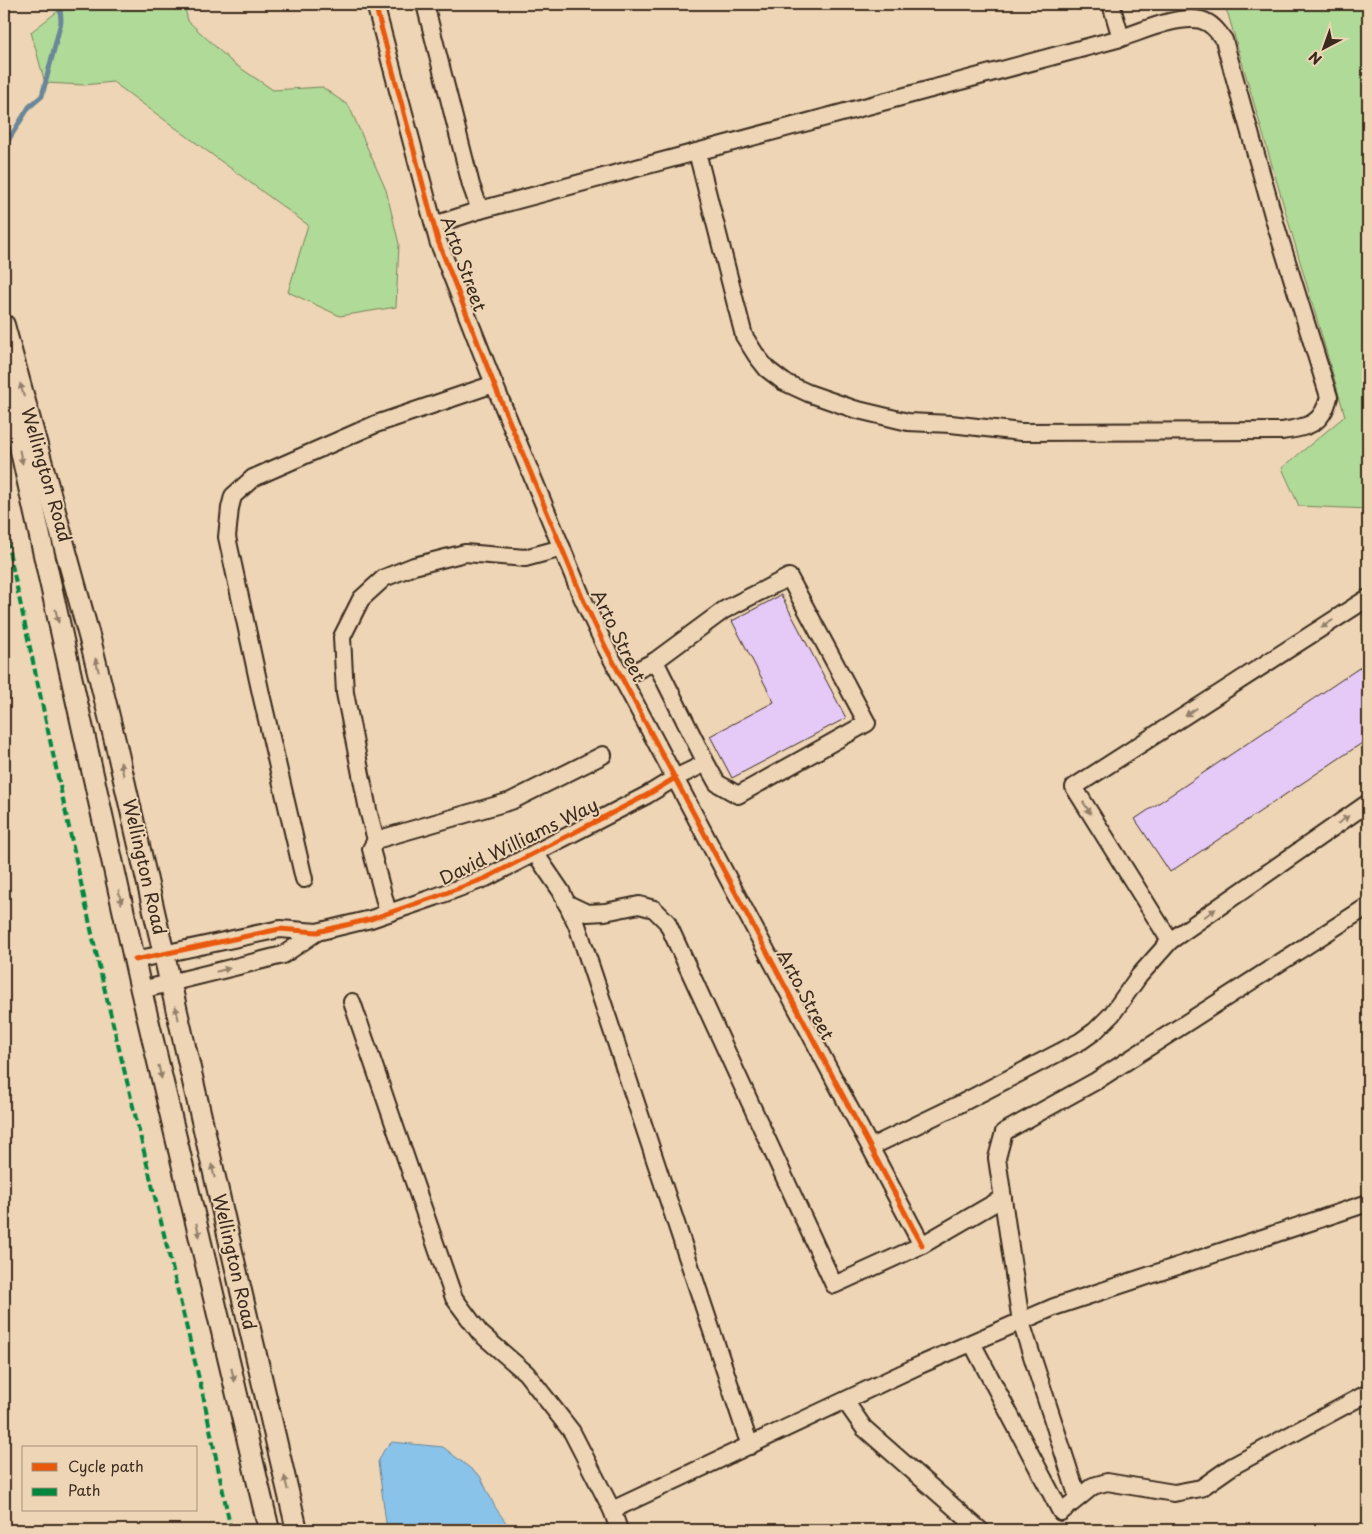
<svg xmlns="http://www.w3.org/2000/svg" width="1372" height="1534" viewBox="0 0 1372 1534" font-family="'Playpen Sans',sans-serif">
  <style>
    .green { fill: #b0da97; stroke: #76825a }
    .water { fill: #8ac3e9; stroke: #6a8698 }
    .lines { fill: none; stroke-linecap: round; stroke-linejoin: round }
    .stream { stroke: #6a8698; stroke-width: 5 }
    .building { fill: #e5c9f7; stroke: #3b2a1e }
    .minor-casing { stroke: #3b2a1e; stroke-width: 20 }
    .major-casing { stroke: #3b2a1e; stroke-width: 24 }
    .minor { stroke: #edd5b5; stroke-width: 16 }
    .major { stroke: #edd5b5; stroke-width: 20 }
    .quiet { stroke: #00873e; stroke-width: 4; stroke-dasharray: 8 4; stroke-linecap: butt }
    .cycleway-casing { stroke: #edd5b5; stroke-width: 8 }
    .cycleway { stroke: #e8590c; stroke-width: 5 }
    .oneway { fill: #94806a }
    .labels { text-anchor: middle; stroke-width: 4; stroke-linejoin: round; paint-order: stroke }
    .street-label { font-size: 18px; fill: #3b2a1e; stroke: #edd5b5 }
  </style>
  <rect width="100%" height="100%" fill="#edd5b5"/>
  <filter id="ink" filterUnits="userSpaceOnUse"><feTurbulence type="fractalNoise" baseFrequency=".02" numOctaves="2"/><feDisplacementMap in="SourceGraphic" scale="10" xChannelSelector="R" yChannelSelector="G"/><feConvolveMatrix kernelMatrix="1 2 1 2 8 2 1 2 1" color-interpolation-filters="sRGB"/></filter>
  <g filter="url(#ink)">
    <g class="green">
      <path d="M 67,4 L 184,4 L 188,21 L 233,63 L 273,90 L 322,87 L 349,106 L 386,190 L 399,244 L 396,307 L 340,316 L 288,292 L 308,225 L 113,82 L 84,85 L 45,83 L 31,32 Z"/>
      <path d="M 1222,4 L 1368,4 L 1368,509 L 1299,506 L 1282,468 L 1345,416 L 1228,14 Z"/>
    </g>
    <path class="water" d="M 392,1442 L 443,1447 L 480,1476 L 495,1507 L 511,1530 L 387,1530 L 378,1462 L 384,1450 Z"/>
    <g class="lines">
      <path class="stream" d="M 4,153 L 6,144 L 29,107 L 42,96 L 61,22 L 60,4"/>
    </g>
    <g class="building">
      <path d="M 781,595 L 846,718 L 732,778 L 710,736 L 774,702 L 732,621 Z"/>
      <path d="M 1368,662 L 1368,739 L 1170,872 L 1135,819 Z"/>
    </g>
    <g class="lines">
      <defs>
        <g id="minor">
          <path d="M 375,4 L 438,241 L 494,384 L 582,597 L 605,646 L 922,1245"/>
          <path d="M 425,4 L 471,185 L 480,210"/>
          <path d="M 697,152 L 744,336 L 756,355 L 767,369 L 784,382 L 808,393 L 854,409 L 908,422 L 951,424 L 1021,432 L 1282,431 C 1308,427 1322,425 1329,397 L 1276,226 L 1224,40 C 1218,32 1212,23 1201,20 C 1177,15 1143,31 1121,38"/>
          <path d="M 434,225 L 480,210 L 1121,38 L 1111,4"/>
          <path d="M 622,678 L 655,661"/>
          <path d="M 376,840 L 368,810 L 345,693 L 342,637 L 361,599 L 384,578 L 414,566 L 465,553 L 525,558 L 562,548"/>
          <path d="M 535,853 L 561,891 L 577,925 L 750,1446"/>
          <path d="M 304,879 L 261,694 L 227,537 L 230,508 L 233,496 L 253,478 L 376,424 L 494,384"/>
          <path d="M 566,903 L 587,913 L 605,912 L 639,905 L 654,909 L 667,922 L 834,1285 L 922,1245 L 1003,1198"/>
          <path d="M 388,913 L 371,849 L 376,840 L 511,801 L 603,755"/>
          <path d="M 1170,941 L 1074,787 L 1368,598"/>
          <path d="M 135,960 L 280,929 L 317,932 L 371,919 L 435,897 L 486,878 L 647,795 L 675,778 L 706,763 L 655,661 L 724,610 L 789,577 L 867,723 L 738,795 L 717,783 L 706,763"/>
          <path d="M 141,990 L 283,955 L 317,932"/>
          <path d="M 352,1002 L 454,1298 L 480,1333 L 526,1373 L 572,1432 L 612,1510"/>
          <path d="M 871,1147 L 958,1105 L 1081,1041 L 1095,1031 L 1112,1014 L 1139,976 L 1170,941 L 1368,803"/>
          <path d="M 972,1343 L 1061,1512 L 1093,1486 L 1107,1482 L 1174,1493 L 1201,1488 L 1231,1467 L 1368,1393"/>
          <path d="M 845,1401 L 864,1428 L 980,1530"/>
          <path d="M 1078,1498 L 1021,1322 L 997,1158 L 1004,1132 L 1096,1081 L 1368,906"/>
          <path d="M 619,1530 L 612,1510 L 920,1365 L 1054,1307 L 1368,1203"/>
        </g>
        <g id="major">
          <path d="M 4,325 L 91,643 L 116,745 L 238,1278 L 297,1530"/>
          <path d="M 4,375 L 141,990 L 269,1530"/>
        </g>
      </defs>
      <use href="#minor" class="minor-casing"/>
      <use href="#major" class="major-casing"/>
      <use href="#minor" class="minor"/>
      <use href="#major" class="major"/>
      <path class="quiet" d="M 4,528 L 99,966 L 203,1395 L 231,1530"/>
      <defs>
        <g id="cycleway">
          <path d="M 375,4 L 438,241 L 494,384 L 582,597 L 605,646 L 922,1245"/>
          <path d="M 135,960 L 280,929 L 317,932 L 371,919 L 435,897 L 486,878 L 647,795 L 675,778"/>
        </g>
      </defs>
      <use href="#cycleway" class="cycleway-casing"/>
      <use href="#cycleway" class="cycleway"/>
    </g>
    <defs><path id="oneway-solid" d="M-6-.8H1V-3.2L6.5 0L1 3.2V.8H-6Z" transform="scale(1.25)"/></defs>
    <g class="oneway">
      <use href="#oneway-solid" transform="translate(22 390) rotate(-106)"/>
      <use href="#oneway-solid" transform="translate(21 457) rotate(77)"/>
      <use href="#oneway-solid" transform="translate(57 616) rotate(77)"/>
      <use href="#oneway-solid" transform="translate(1327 624) rotate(147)"/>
      <use href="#oneway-solid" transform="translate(97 665) rotate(-104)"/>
      <use href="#oneway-solid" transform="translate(1191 712) rotate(147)"/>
      <use href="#oneway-solid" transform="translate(122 769) rotate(-103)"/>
      <use href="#oneway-solid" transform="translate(1087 808) rotate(58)"/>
      <use href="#oneway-solid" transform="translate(1343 820) rotate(-35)"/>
      <use href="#oneway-solid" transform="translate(120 897) rotate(77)"/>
      <use href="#oneway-solid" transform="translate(1210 913) rotate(-35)"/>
      <use href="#oneway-solid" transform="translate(223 970) rotate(-14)"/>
      <use href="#oneway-solid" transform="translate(177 1013) rotate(-103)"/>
      <use href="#oneway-solid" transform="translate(160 1072) rotate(77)"/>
      <use href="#oneway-solid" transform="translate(213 1171) rotate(-103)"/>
      <use href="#oneway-solid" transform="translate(198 1230) rotate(76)"/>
      <use href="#oneway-solid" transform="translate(233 1375) rotate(77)"/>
      <use href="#oneway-solid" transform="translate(286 1483) rotate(-103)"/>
    </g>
  </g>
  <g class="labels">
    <g class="street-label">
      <text transform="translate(463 264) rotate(70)" y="6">Arto Street</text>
      <text transform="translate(46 475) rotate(74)" y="6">Wellington Road</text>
      <text transform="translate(618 636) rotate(64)" y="6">Arto Street</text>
      <text transform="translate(519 842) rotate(-26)" y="6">David Williams Way</text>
      <text transform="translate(144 867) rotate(77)" y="6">Wellington Road</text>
      <text transform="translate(805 995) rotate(62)" y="6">Arto Street</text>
      <text transform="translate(234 1262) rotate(77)" y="6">Wellington Road</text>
    </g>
  </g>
  <rect width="1372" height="1534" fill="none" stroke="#edd5b5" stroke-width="20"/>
  <rect x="10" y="10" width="1352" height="1514" fill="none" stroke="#3b2a1e" stroke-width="2" filter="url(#ink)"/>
  <rect x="22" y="1446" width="175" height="65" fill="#edd5b5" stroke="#a69179"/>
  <rect x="32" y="1463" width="25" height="8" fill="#e8590c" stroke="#a69179"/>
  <text x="68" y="1472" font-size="15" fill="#3b2a1e">Cycle path</text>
  <rect x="32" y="1488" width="25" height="8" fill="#00873e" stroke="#a69179"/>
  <text x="68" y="1496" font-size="15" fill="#3b2a1e">Path</text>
  <g transform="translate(1324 48) rotate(221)" stroke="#edd5b5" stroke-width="4" paint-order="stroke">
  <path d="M0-4L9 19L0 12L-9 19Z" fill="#3b2a1e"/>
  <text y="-8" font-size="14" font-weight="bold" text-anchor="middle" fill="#3b2a1e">N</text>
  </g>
</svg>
